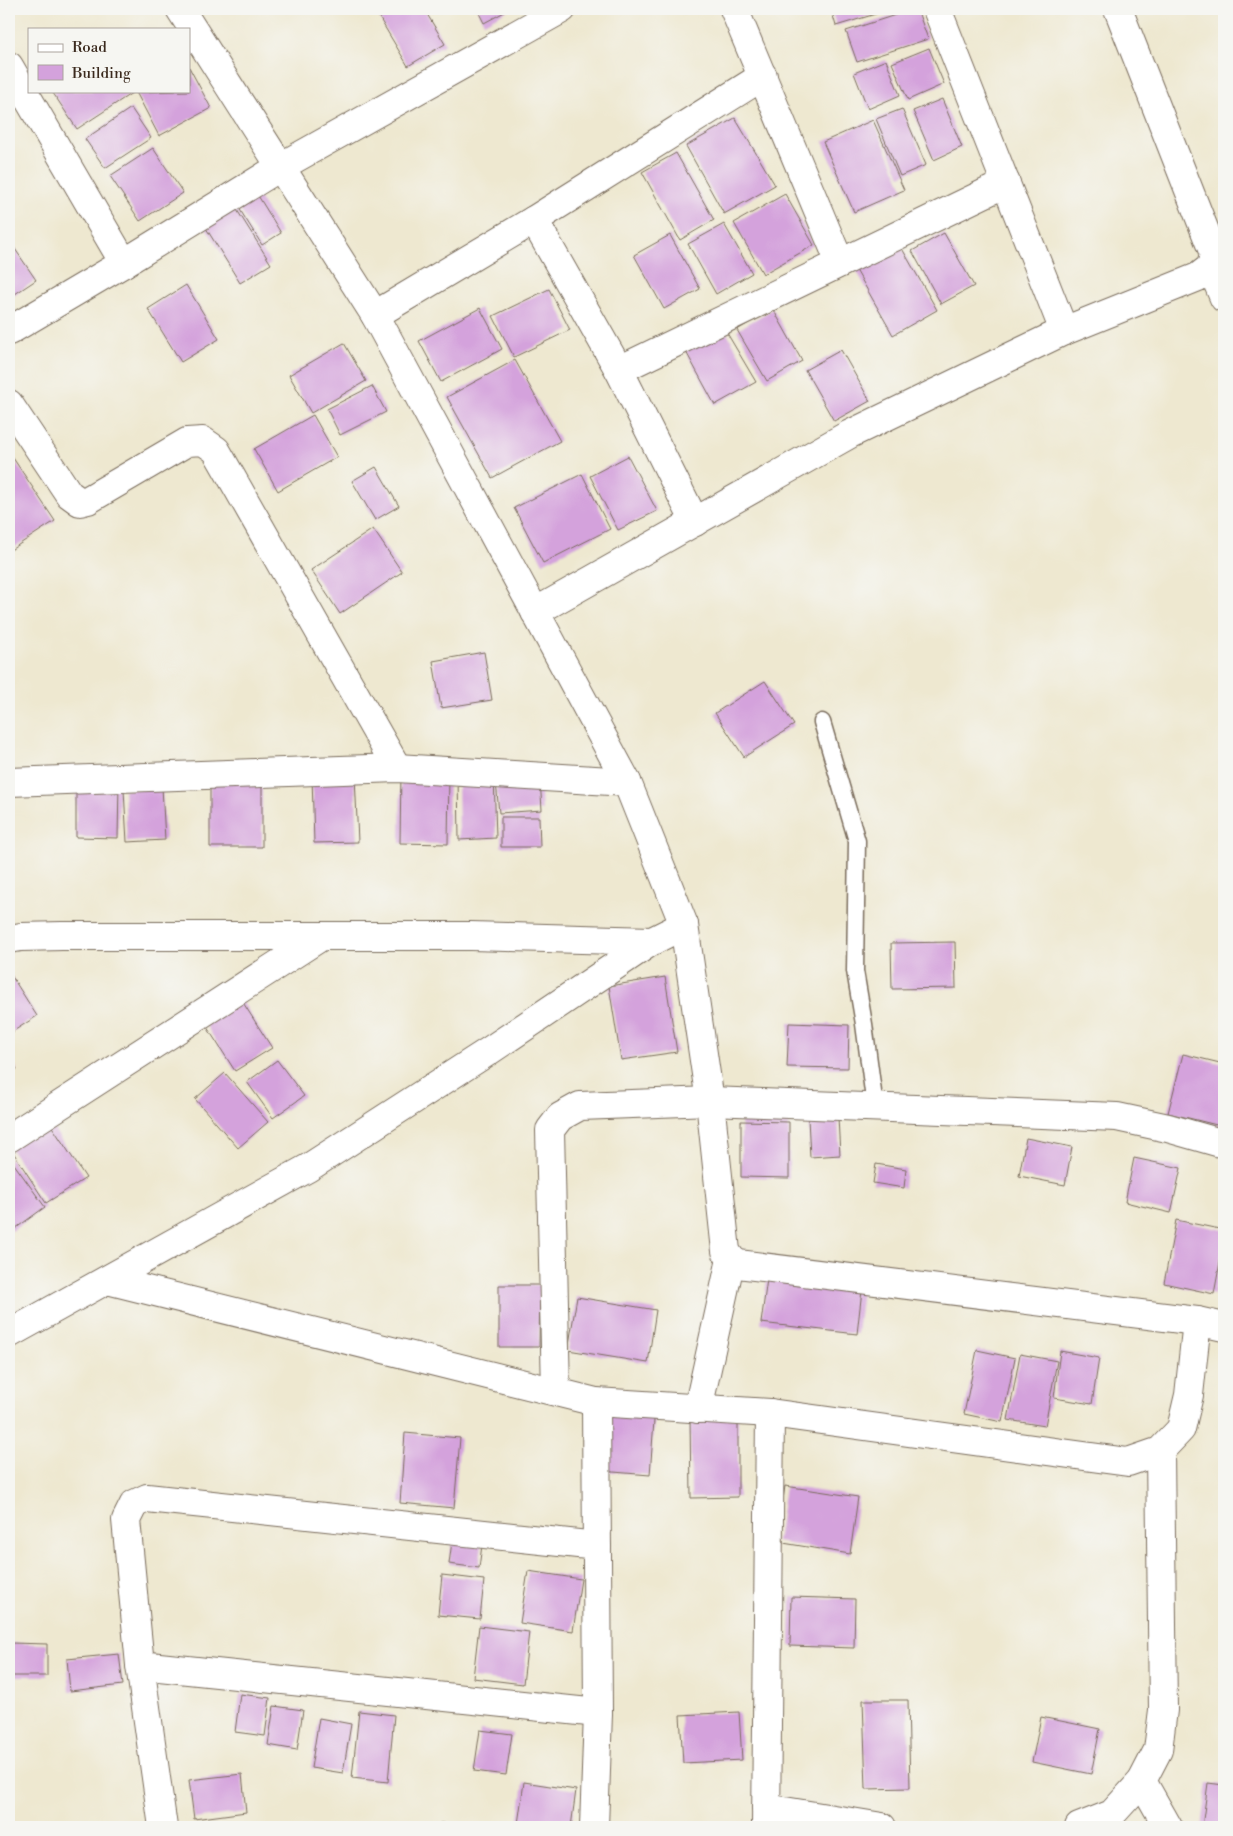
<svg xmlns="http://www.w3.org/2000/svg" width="1233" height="1836" viewBox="0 0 1233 1836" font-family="'Libre Bodoni',serif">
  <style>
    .building { fill: #d4a2dc }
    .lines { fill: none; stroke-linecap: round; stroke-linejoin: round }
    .lane-casing { stroke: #7a6c5c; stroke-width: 19 }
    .street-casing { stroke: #7a6c5c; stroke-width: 30 }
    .lane { stroke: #fff; stroke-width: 16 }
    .street { stroke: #fff; stroke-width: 28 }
  </style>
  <rect width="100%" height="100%" fill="#f6f6f2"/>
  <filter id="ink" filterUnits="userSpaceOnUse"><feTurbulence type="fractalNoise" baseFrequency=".02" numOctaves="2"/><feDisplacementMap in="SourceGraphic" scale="10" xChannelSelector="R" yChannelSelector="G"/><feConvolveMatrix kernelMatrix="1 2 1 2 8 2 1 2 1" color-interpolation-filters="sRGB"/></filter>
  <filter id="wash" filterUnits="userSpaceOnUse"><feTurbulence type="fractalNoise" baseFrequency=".0096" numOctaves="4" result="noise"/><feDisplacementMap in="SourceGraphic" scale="20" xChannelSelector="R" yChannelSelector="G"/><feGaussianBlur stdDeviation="1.12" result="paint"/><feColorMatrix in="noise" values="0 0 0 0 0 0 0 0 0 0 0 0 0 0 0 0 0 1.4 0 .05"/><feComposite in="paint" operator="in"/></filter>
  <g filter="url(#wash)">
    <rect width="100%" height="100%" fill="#eee8d0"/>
    <g id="blocks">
      <g class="building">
        <path d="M 374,9 L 424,9 L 445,44 L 408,66 Z"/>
        <path d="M 477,9 L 510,9 L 484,23 Z"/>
        <path d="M 831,9 L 892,9 L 836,26 Z"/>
        <path d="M 914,9 L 917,9 L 928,39 L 857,62 L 846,31 Z"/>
        <path d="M 929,48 L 944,84 L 908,100 L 892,63 Z"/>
        <path d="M 886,60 L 900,95 L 868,109 L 854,73 Z"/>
        <path d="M 189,67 L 211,108 L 159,136 L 136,92 L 189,91 Z"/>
        <path d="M 56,91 L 135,91 L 77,129 L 53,93 Z"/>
        <path d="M 942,99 L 962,147 L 934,160 L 913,111 Z"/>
        <path d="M 131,108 L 151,138 L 105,168 L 85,139 Z"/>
        <path d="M 902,109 L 926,165 L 900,176 L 876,119 Z"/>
        <path d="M 735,118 L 775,185 L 724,214 L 686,146 Z"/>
        <path d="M 873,120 L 904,190 L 854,212 L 823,142 Z"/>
        <path d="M 153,148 L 183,193 L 140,221 L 110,176 Z"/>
        <path d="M 676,153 L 714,220 L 680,240 L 642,172 Z"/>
        <path d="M 257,194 L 281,233 L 262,245 L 237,205 Z"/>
        <path d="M 785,194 L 814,245 L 763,274 L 734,223 Z"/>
        <path d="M 232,202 L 271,264 L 240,283 L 201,220 Z"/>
        <path d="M 724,224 L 752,273 L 716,294 L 688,244 Z"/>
        <path d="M 944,233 L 974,286 L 941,304 L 912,251 Z"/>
        <path d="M 670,235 L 700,289 L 664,309 L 634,255 Z"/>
        <path d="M 896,238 L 937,310 L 893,335 L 852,263 Z"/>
        <path d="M 11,243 L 36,280 L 9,298 L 9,244 Z"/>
        <path d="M 186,285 L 219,339 L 181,362 L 148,309 Z"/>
        <path d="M 549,289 L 570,330 L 514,357 L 493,316 Z"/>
        <path d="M 480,308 L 502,349 L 441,382 L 419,341 Z"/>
        <path d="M 773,309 L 802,361 L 767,381 L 737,330 Z"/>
        <path d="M 724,328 L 756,382 L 715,405 L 685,350 Z"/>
        <path d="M 344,343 L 366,381 L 311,413 L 289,375 Z"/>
        <path d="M 841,350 L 870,401 L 834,421 L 805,370 Z"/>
        <path d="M 515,360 L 560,441 L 492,478 L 447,397 Z"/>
        <path d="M 372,386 L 386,412 L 340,435 L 327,409 Z"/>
        <path d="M 313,415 L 337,457 L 278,491 L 254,449 Z"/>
        <path d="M 9,452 L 55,521 L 9,551 Z"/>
        <path d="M 628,456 L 657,511 L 618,530 L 590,476 Z"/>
        <path d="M 376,467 L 399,506 L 375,520 L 352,481 Z"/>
        <path d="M 582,474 L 610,529 L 543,563 L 514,508 Z"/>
        <path d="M 373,529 L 402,572 L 340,614 L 311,570 Z"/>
        <path d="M 484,652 L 492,700 L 441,708 L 433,661 Z"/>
        <path d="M 765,681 L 794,725 L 744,757 L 715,713 Z"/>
        <path d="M 401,771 L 449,773 L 448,844 L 400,843 Z"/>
        <path d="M 494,775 L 496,838 L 459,840 L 458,776 Z"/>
        <path d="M 355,776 L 358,842 L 314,843 L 312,777 Z"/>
        <path d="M 210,778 L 262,779 L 262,847 L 210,847 Z"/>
        <path d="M 540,778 L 542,810 L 499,813 L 496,782 Z"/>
        <path d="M 76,781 L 119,782 L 118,838 L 76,837 Z"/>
        <path d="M 162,787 L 165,840 L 127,842 L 124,790 Z"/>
        <path d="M 501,817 L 539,817 L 540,847 L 501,847 Z"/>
        <path d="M 955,942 L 956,988 L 892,989 L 891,943 Z"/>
        <path d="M 9,972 L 37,1016 L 9,1034 Z"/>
        <path d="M 665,977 L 677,1052 L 621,1060 L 609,986 Z"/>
        <path d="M 242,1001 L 272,1048 L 235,1071 L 205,1024 Z"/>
        <path d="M 789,1023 L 849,1025 L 848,1068 L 787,1067 Z"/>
        <path d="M 1183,1054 L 1224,1064 L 1224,1113 L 1221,1126 L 1168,1113 Z"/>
        <path d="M 9,1057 L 17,1069 L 9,1074 Z"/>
        <path d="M 277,1060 L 304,1096 L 273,1118 L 247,1082 Z"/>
        <path d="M 225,1073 L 268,1122 L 238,1148 L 195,1099 Z"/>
        <path d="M 838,1117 L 840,1155 L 810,1157 L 808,1118 Z"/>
        <path d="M 47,1119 L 86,1178 L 46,1203 L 9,1146 Z"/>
        <path d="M 741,1121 L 789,1122 L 789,1178 L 741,1177 Z"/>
        <path d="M 1026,1138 L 1072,1147 L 1065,1185 L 1019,1176 Z"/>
        <path d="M 9,1157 L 45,1207 L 12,1231 L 9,1227 Z"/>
        <path d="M 1134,1158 L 1181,1168 L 1171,1213 L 1125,1202 Z"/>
        <path d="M 876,1164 L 906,1169 L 904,1188 L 873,1183 Z"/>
        <path d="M 1176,1220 L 1224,1230 L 1224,1241 L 1214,1294 L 1164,1283 Z"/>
        <path d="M 767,1279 L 862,1290 L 857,1334 L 761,1323 Z"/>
        <path d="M 499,1285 L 540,1285 L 539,1347 L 499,1347 Z"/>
        <path d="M 577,1297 L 656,1310 L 648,1363 L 568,1350 Z"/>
        <path d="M 977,1350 L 1015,1358 L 1002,1422 L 964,1414 Z"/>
        <path d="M 1060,1351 L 1099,1358 L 1092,1404 L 1054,1398 Z"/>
        <path d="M 1020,1354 L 1057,1361 L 1045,1426 L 1008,1420 Z"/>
        <path d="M 606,1403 L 655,1407 L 650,1475 L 601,1471 Z"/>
        <path d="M 690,1418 L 738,1418 L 738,1497 L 691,1498 Z"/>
        <path d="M 405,1433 L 460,1438 L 454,1508 L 400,1503 Z"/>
        <path d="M 785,1486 L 858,1497 L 850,1554 L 777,1542 Z"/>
        <path d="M 452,1541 L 482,1545 L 479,1568 L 449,1564 Z"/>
        <path d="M 528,1571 L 581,1579 L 573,1631 L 520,1623 Z"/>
        <path d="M 442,1575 L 484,1580 L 480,1619 L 438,1615 Z"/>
        <path d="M 791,1597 L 855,1599 L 854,1648 L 790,1646 Z"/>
        <path d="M 479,1626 L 529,1632 L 523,1684 L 473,1678 Z"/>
        <path d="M 11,1643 L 47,1644 L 47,1676 L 11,1676 Z"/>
        <path d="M 119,1654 L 123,1685 L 70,1691 L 67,1659 Z"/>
        <path d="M 240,1694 L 270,1698 L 265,1736 L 235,1732 Z"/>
        <path d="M 863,1700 L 908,1700 L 910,1788 L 866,1789 Z"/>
        <path d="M 274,1706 L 303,1710 L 297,1750 L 268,1745 Z"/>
        <path d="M 359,1711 L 394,1715 L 388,1782 L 352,1778 Z"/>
        <path d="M 739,1712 L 742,1760 L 683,1763 L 680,1715 Z"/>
        <path d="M 1041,1717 L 1100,1729 L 1091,1774 L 1032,1762 Z"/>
        <path d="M 319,1718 L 351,1724 L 343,1773 L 311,1768 Z"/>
        <path d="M 480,1730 L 512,1734 L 506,1775 L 474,1771 Z"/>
        <path d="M 242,1774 L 246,1812 L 194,1819 L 189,1780 Z"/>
        <path d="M 524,1782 L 576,1790 L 571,1827 L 540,1827 L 518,1824 Z"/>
        <path d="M 1208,1783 L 1224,1785 L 1224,1827 L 1202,1827 Z"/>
        <path d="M 440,1823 L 472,1826 L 472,1827 L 440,1827 Z"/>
      </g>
    </g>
  </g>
  <g filter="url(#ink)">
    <use href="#blocks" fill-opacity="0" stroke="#7a6c5c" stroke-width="1"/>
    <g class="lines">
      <defs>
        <path id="lane" d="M 822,722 L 857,841 L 855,971 L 864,1024 L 875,1107"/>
        <g id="street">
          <path d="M 180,9 L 375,315 L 627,782 L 684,925 L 710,1101 L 726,1251 L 731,1259 L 738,1264 L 1197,1321 L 1224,1327"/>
          <path d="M 734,9 L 840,263"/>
          <path d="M 937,9 L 1064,331"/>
          <path d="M 9,66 L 124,263"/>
          <path d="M 534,220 L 619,370 L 695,522"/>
          <path d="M 1211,267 L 1224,298"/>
          <path d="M 375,315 L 534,220 L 763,76"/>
          <path d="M 9,331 L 124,263 L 280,167 L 562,9"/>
          <path d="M 619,370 L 1006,183"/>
          <path d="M 9,404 L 69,494 L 80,502 L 88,500 L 187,442 L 203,441 L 216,450 L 397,768"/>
          <path d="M 535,612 L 850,434 L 1064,331 L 1198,277 L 1211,267 L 1214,254 L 1118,9"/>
          <path d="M 9,782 L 397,768 L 627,782"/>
          <path d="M 9,939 L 21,937 L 62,936 L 471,936 L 652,941"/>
          <path d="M 9,1138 L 322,936"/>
          <path d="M 107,1280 L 596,1402 L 770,1413 L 1128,1462 L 1160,1451 L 1181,1429 L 1189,1395 L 1197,1321"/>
          <path d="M 9,1334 L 308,1168 L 489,1051 L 652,941 L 684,925"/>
          <path d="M 556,1391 L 550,1130 L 560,1117 L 580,1106 L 710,1101 L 1117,1117 L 1168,1128 L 1224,1144"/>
          <path d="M 698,1409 L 731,1259"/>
          <path d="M 140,1665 L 598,1713"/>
          <path d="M 1142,1781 L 1168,1827"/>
          <path d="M 766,1808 L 882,1827"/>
          <path d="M 163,1827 L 140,1665 L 126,1520 L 134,1504 L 147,1498 L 597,1546"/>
          <path d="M 594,1827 L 598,1713 L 596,1402"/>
          <path d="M 766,1827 L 770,1413"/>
          <path d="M 1079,1827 L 1112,1814 L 1142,1781 L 1158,1750 L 1163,1710 L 1160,1451"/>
        </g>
      </defs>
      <use href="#lane" class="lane-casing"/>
      <use href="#street" class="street-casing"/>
      <use href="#lane" class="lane"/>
      <use href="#street" class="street"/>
    </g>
  </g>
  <rect width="1233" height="1836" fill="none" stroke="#f6f6f2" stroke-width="30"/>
  <rect x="28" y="28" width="162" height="65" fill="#f6f6f2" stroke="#aba49d"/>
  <rect x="38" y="44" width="25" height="8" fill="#ffffff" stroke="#aba49d"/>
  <text x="72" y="52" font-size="15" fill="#3b2a1e">Road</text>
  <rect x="38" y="65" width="25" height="15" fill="#d4a2dc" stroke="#aba49d"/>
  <text x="72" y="78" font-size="15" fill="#3b2a1e">Building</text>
</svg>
